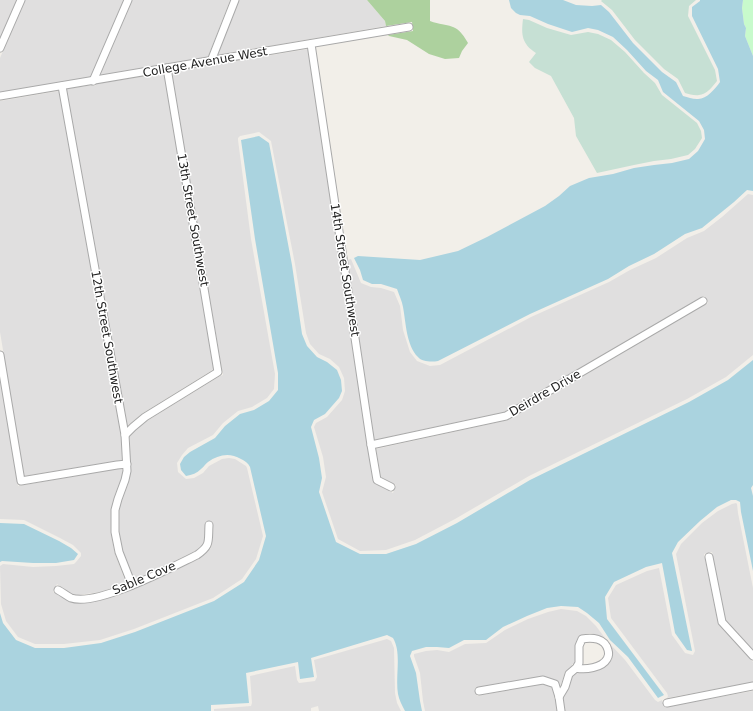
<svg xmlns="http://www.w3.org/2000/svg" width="753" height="711" viewBox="0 0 753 711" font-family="'DejaVu Sans',sans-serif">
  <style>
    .residential { fill: #e0dfdf }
    .forest { fill: #add19e }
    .wetland { fill: #c6e0d4 }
    .park { fill: #c8facc }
    .water { fill: #aad3df }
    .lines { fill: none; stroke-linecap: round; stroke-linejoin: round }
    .street-casing { stroke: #a9a9a9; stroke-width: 9 }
    .street { stroke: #fff; stroke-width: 7 }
    .labels { text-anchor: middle; stroke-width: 3; stroke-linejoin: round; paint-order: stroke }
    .street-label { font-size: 12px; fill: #222; stroke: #fff }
  </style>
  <rect width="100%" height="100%" fill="#f2efe9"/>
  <g class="residential">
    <path d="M 0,0 L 17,0 L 0,38 Z"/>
    <path d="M 25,0 L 124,0 L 91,77 L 0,92 L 0,58 Z"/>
    <path d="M 132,0 L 230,0 L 208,57 L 100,75 Z"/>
    <path d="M 239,0 L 367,0 L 385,21 L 386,26 L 217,55 Z"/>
    <path d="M 308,49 L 367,442 L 374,481 L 376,484 L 393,493 L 396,485 L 381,477 L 376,449 L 508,420 L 708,303 L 704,296 L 504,412 L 374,440 L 347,260 L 351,259 L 361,283 L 371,287 L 381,288 L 394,292 L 400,306 L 403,330 L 410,352 L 417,361 L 430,366 L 440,365 L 531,317 L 609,282 L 630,270 L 656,258 L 687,238 L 704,231 L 722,217 L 748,194 L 753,195 L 753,355 L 726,377 L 687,399 L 529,476 L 455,519 L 415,540 L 386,550 L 360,551 L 338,539 L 322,492 L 326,477 L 323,457 L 314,427 L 316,423 L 327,417 L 342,400 L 345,391 L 344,378 L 339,367 L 330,359 L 319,354 L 310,344 L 306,333 L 295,264 L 271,141 L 259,132 L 240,136 L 238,138 L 238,140 L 251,239 L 275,374 L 274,389 L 267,398 L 252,407 L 238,411 L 223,423 L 213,435 L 188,448 L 182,455 L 177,463 L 178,472 L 186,479 L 194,478 L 203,473 L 209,466 L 222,459 L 229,458 L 235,459 L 246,466 L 247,468 L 263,536 L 256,559 L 242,579 L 213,598 L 134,629 L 100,640 L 64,644 L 35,644 L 18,637 L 6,621 L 1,604 L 0,566 L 3,564 L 33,567 L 56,566 L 74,564 L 76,562 L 81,556 L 81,553 L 73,545 L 60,538 L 24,520 L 0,519 L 0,378 L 18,486 L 123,468 L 122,479 L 114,498 L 112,509 L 111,531 L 115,554 L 126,583 L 100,592 L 78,595 L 72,594 L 57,584 L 53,592 L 71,602 L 79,603 L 102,600 L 117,596 L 168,574 L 198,559 L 206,553 L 211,548 L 212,545 L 213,522 L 206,521 L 205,543 L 201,547 L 195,551 L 165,566 L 134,580 L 122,551 L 119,531 L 119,511 L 121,501 L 129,481 L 131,472 L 129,437 L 135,430 L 147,421 L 220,376 L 223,375 L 223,373 L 222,370 L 171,72 L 210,65 L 213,66 L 213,65 Z"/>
    <path d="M 164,73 L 214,369 L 143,413 L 127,426 L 66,89 L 93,85 L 95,86 L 96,84 Z"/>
    <path d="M 59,91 L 121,433 L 120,435 L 121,437 L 123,460 L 24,476 L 0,332 L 0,101 Z"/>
    <path d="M 736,503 L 737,504 L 738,513 L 753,588 L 753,651 L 725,620 L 712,552 L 704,554 L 718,622 L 753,662 L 753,682 L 667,698 L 668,696 L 667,693 L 611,618 L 608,598 L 616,585 L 647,571 L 659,568 L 672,635 L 685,653 L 693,655 L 695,651 L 676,554 L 681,544 L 702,523 L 718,511 L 732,504 Z"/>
    <path d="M 561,609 L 577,611 L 586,616 L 596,626 L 605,638 L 604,636 L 603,637 L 590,633 L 581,635 L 579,637 L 575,646 L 575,662 L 574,664 L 572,664 L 572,666 L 565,672 L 560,687 L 559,683 L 556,680 L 543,676 L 475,688 L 477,696 L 543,684 L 552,687 L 555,697 L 554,698 L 556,700 L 557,711 L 425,711 L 423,701 L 420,673 L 414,656 L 414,654 L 426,651 L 437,650 L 449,652 L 465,644 L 486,643 L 505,630 L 528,619 L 548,612 Z"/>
    <path d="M 387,639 L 391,641 L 394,648 L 395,693 L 397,703 L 401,711 L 319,711 L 318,706 L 311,708 L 311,711 L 214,711 L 214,709 L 251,706 L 252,703 L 250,676 L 295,666 L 297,680 L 299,683 L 315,681 L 317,677 L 314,660 Z"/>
    <path d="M 610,644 L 625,660 L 655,700 L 658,702 L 662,700 L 664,707 L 753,691 L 753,711 L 565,711 L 563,698 L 568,689 L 572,676 L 577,673 L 591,672 L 599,670 L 607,666 L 612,659 L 612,649 Z"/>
  </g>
  <path class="forest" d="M 367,0 L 430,0 L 430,21 C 449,28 456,21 468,43 L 462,51 L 459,58 L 445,59 L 429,54 L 407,40 L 389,36 L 388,35 L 413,31 L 412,22 L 386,26 L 385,21 Z"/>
  <g class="wetland">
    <path d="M 602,0 L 696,0 L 689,6 L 688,16 L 715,70 L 717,81 C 713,86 706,95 699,95 C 695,96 689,94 685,93 L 678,79 L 664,69 L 635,40 L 612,10 L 601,1 Z"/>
    <path d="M 523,19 L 529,20 L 547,28 L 571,35 L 588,32 L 598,34 L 611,40 L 625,52 L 644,73 L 655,83 L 662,95 L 697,123 L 701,131 L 702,138 L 695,149 L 688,155 L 671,159 L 654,161 L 634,165 L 597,173 L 576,136 L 574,118 L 551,76 L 535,68 L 529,62 L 536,53 C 522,44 521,35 523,19 Z"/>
  </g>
  <path class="park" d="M 743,0 L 753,0 L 753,56 L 745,36 L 746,28 L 744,24 L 742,8 Z"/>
  <g class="water">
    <path d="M 509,0 L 563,0 L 576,5 L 592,6 L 601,5 L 609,12 L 633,43 L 662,72 L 676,82 L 683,96 C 688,97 692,99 697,99 C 706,100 715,89 720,82 L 718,69 L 692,16 L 692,7 L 700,1 L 700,0 L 743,0 L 742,8 L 744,24 L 746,28 L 745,36 L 753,56 L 753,191 L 747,190 L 734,202 L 702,228 L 685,234 L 654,254 L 629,266 L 608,279 L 530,314 L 438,361 C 432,362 422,362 418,357 C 406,345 406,322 403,307 C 402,301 399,295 397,289 L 381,284 L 372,284 L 363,280 L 360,270 L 354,258 L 358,256 L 420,260 L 458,251 L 487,237 L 545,206 L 559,196 L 570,186 L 589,178 L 613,174 L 634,168 L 654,165 L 672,163 L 689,159 L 698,151 L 705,139 L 704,130 L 699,121 L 663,92 L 658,80 L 646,71 L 627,50 L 613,37 L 598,30 L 588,28 L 572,32 L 548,24 L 530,16 L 520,15 L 516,13 L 511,8 Z"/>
    <path d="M 259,136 L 269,143 L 292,265 L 302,334 L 307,346 L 317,357 L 327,362 L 337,370 L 341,380 L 342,391 L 339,398 L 325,414 L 314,420 L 311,427 L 319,458 L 322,478 L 319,492 L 336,542 L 360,554 L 386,554 L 416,544 L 457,523 L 530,480 L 689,402 L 728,380 L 753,360 L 753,485 L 751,488 L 753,496 L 753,571 L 741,512 L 740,502 L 736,500 L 731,500 L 717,507 L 700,521 L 678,542 L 672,553 L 692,651 L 687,650 L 675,633 L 662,563 L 646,567 L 614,582 L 605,597 L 607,619 L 664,695 L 658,698 L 628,657 L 610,640 L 599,623 L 587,613 L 578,607 L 561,606 L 547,608 L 527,616 L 503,627 L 486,640 L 464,640 L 449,648 L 437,647 L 426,647 L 412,651 L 410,656 L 416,673 L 420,701 L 422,711 L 405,711 C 402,705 399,700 398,694 C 395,676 402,653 393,638 L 387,635 L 311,658 L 314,677 L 300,679 L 298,662 L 246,673 L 249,703 L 211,705 L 211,711 L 0,711 L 0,613 L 3,623 L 16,640 L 35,648 L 64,648 L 101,643 L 135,632 L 214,601 L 244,582 L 259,560 L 266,536 L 250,467 C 248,463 245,461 241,459 C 229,452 218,455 208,462 C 205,464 204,467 201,469 C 197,473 192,475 186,476 L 181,470 L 180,464 L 184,457 L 190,452 L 215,438 L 225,426 L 240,414 L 254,410 L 269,401 L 278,390 L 278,373 L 255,239 L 241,140 Z"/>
    <path d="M 0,523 L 24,524 L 59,541 L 71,548 L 78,554 L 74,560 L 56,563 L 33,563 L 2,561 L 0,562 Z"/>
  </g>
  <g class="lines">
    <defs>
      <g id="street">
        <path d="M 311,44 L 371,445 L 377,480 L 391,487"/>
        <path d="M 0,48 L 21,0"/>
        <path d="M 211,61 L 235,0"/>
        <path d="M 93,81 L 128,0"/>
        <path d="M 62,86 L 125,435 L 127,471 L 125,480 L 118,499 L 115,510 L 115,532 L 119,552 L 132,585"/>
        <path d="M 0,96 L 409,27"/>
        <path d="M 0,355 L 21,481 L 117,465 L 127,464"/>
        <path d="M 125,435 L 133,427 L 145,417 L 218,372 L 167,68"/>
        <path d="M 371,445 L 506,416 L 703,301"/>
        <path d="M 709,557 L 722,622 L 753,656"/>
        <path d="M 58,590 C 62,592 67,596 71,598 C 97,607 172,567 197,555 C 211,545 208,542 209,525"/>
        <path d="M 479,691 L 543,680 L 555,684 L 559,697 L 561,711"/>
        <path d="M 559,697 L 565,687 L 569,674 L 576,668 L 579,663 L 579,646 L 582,639 C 592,637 605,638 608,650 C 609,653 609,656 607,659 C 602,668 585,670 576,668"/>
        <path d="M 667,703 L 753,686"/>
      </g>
    </defs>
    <use href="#street" class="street-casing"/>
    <use href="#street" class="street"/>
  </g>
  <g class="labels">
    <g class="street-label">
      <text transform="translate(205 62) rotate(-10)" y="4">College Avenue West</text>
      <text transform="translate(193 220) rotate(80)" y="4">13th Street Southwest</text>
      <text transform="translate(345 270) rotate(81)" y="4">14th Street Southwest</text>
      <text transform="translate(107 337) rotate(80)" y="4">12th Street Southwest</text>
      <text transform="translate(545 393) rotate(-30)" y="4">Deirdre Drive</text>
      <text transform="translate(144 578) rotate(-23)" y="4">Sable Cove</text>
    </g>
  </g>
</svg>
